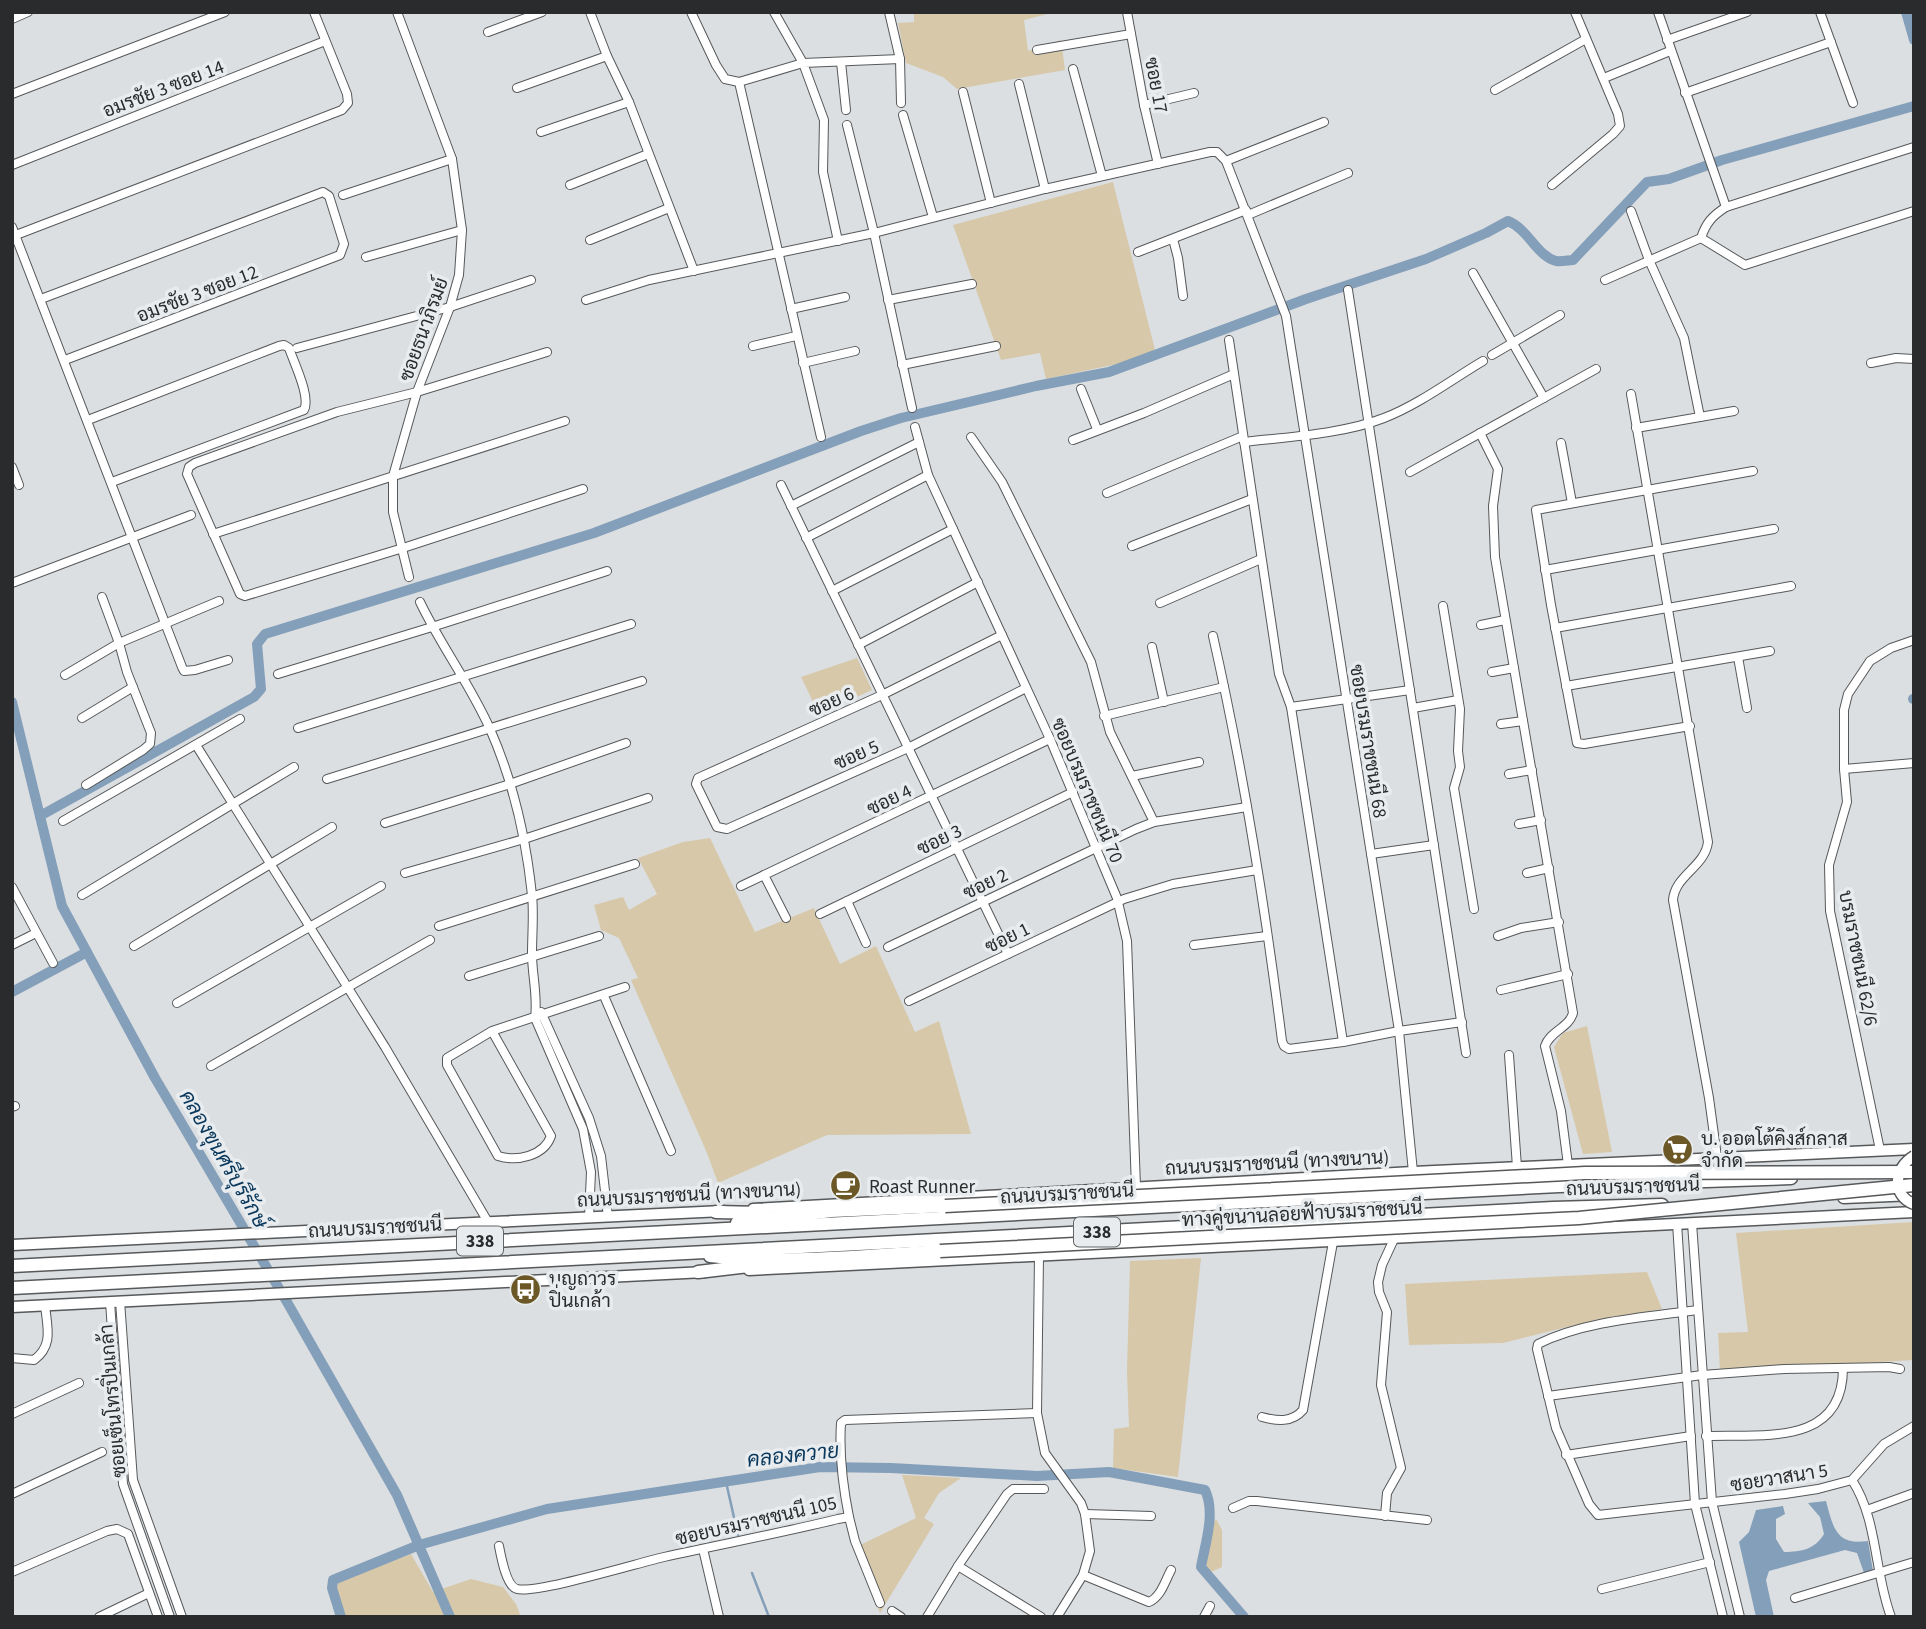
<svg xmlns="http://www.w3.org/2000/svg" width="1926" height="1629" viewBox="0 0 1926 1629" font-family="'Source Sans 3',Sarabun,sans-serif">
  <style>
    .green { fill: #d6c8a9 }
    .water { fill: #849fb9 }
    .lines { fill: none; stroke-linecap: round; stroke-linejoin: round }
    .stream { stroke: #849fb9; stroke-width: 2.5 }
    .canal { stroke: #849fb9; stroke-width: 10 }
    .minor-casing { stroke: #56585a; stroke-width: 10 }
    .secondary-casing { stroke: #56585a; stroke-width: 13 }
    .primary-casing { stroke: #56585a; stroke-width: 15 }
    .trunk-casing { stroke: #56585a; stroke-width: 15 }
    .minor { stroke: #fff; stroke-width: 8 }
    .secondary { stroke: #fff; stroke-width: 10 }
    .primary { stroke: #fff; stroke-width: 12 }
    .trunk { stroke: #fff; stroke-width: 12 }
    .secondary-bridge-casing { stroke: #56585a; stroke-width: 13; stroke-linecap: butt }
    .primary-bridge-casing { stroke: #56585a; stroke-width: 15; stroke-linecap: butt }
    .secondary-bridge { stroke: #fff; stroke-width: 10 }
    .primary-bridge { stroke: #fff; stroke-width: 12 }
    .labels { text-anchor: middle; stroke-width: 7; stroke-linejoin: round; paint-order: stroke }
    .shield { fill: #e9ecee; stroke: #636566; stroke-width: 2 }
    .shield-label { font-size: 18px; font-weight: bold; fill: #2a2b2c }
    .street-label { font-size: 19px; fill: #2a2b2c; stroke: #e9ecee }
    .poi-label { font-size: 19px; fill: #2a2b2c; stroke: #e9ecee; text-anchor: start }
    .water-label { font-size: 21px; font-style: italic; fill: #09385c; stroke: #e9ecee }
  </style>
  <rect width="100%" height="100%" fill="#dcdfe1"/>
  <g class="green">
    <path d="M 914,12 L 1055,12 L 1024,20 L 1028,51 L 1061,40 L 1065,70 L 957,89 L 943,77 L 906,63 L 898,23 L 914,22 Z"/>
    <path d="M 1113,182 L 1155,350 L 1117,364 L 1046,379 L 1040,353 L 1001,360 L 953,225 Z"/>
    <path d="M 857,658 L 872,690 L 819,714 L 801,677 Z"/>
    <path d="M 710,838 L 755,932 L 814,908 L 840,964 L 876,946 L 915,1032 L 939,1021 L 971,1134 L 827,1135 L 718,1183 L 707,1153 L 631,980 L 638,978 L 619,938 L 601,930 L 594,905 L 623,897 L 629,910 L 657,894 L 638,858 L 683,842 Z"/>
    <path d="M 1587,1026 L 1612,1152 L 1583,1154 L 1554,1047 L 1563,1033 Z"/>
    <path d="M 1914,1222 L 1914,1307 L 1912,1307 L 1914,1315 L 1914,1360 L 1720,1371 L 1718,1333 L 1748,1332 L 1736,1233 Z"/>
    <path d="M 1201,1258 L 1178,1477 L 1113,1468 L 1114,1429 L 1129,1427 L 1127,1371 L 1130,1261 Z"/>
    <path d="M 1647,1272 L 1662,1309 L 1595,1320 L 1503,1343 L 1409,1345 L 1405,1284 Z"/>
    <path d="M 902,1475 L 961,1478 L 939,1493 L 924,1518 L 934,1524 L 880,1613 L 854,1548 L 916,1518 Z"/>
    <path d="M 1216,1519 L 1222,1530 L 1222,1567 L 1211,1572 L 1206,1565 L 1210,1528 Z"/>
    <path d="M 411,1554 L 433,1592 L 471,1579 L 503,1587 L 516,1604 L 521,1617 L 345,1617 L 336,1590 L 338,1581 Z"/>
  </g>
  <path class="water" d="M 1826,1501 C 1833,1526 1835,1546 1868,1541 L 1873,1571 L 1864,1573 L 1857,1553 L 1845,1550 L 1769,1571 L 1766,1580 L 1774,1617 L 1756,1617 L 1739,1542 L 1749,1532 L 1756,1510 L 1783,1506 L 1785,1514 L 1776,1519 L 1776,1539 L 1784,1552 C 1802,1552 1815,1549 1824,1534 L 1820,1517 L 1808,1503 Z"/>
  <g class="lines">
    <g class="stream">
      <path d="M 726,1482 L 738,1535"/>
      <path d="M 752,1573 L 769,1617"/>
    </g>
    <g class="canal">
      <path d="M 1906,12 L 1914,40"/>
      <path d="M 1913,699 L 1914,699"/>
      <path d="M 12,702 L 62,906 L 155,1078 L 287,1302 L 397,1495 L 450,1617"/>
      <path d="M 40,816 L 254,697 L 261,689 L 257,644 L 265,634 L 594,533 L 861,431 L 901,418 L 1036,386 L 1109,372 L 1306,299 L 1426,259 L 1486,233 L 1508,221 C 1528,229 1537,256 1556,261 C 1561,262 1569,260 1573,260 L 1647,182 L 1669,179 L 1722,160 L 1914,106"/>
      <path d="M 12,992 L 87,952"/>
      <path d="M 341,1617 L 332,1588 L 333,1580 L 419,1545 L 547,1509 L 820,1467 L 891,1468 L 1037,1476 L 1109,1472 L 1205,1490 C 1216,1513 1205,1544 1201,1567 L 1244,1617"/>
    </g>
    <defs>
      <g id="minor">
        <path d="M 397,12 L 452,159 L 462,230 L 459,275 L 450,307 L 417,392 L 393,476 L 393,512 L 409,577"/>
        <path d="M 590,12 L 607,56 L 629,102 L 694,271"/>
        <path d="M 691,12 L 716,65 L 725,79 L 739,82"/>
        <path d="M 774,12 L 803,63 L 739,82 L 821,437"/>
        <path d="M 889,12 L 900,59 L 901,103"/>
        <path d="M 1127,12 L 1144,105 L 1158,164"/>
        <path d="M 1658,12 L 1726,207"/>
        <path d="M 1820,12 L 1853,103"/>
        <path d="M 12,19 L 28,12"/>
        <path d="M 488,32 L 542,12"/>
        <path d="M 1667,40 L 1747,12"/>
        <path d="M 1037,50 L 1131,34"/>
        <path d="M 841,62 L 846,110"/>
        <path d="M 1073,69 L 1102,176"/>
        <path d="M 1604,78 L 1670,51"/>
        <path d="M 1019,84 L 1045,189"/>
        <path d="M 517,88 L 607,56"/>
        <path d="M 1495,90 L 1586,39"/>
        <path d="M 963,92 L 991,203"/>
        <path d="M 1685,93 L 1831,42"/>
        <path d="M 12,94 L 225,12"/>
        <path d="M 1144,105 L 1194,93"/>
        <path d="M 903,115 L 933,217"/>
        <path d="M 847,125 L 874,233 L 912,408"/>
        <path d="M 541,132 L 629,102"/>
        <path d="M 1226,161 L 1324,122"/>
        <path d="M 12,165 L 325,41"/>
        <path d="M 570,185 L 648,154"/>
        <path d="M 1552,185 L 1613,134 L 1620,126 L 1618,114 L 1575,12"/>
        <path d="M 343,195 L 452,159"/>
        <path d="M 1631,211 L 1649,260 L 1684,338 L 1700,417 L 1636,428"/>
        <path d="M 1248,215 L 1348,173"/>
        <path d="M 12,227 L 182,667 L 184,671 L 195,670 L 228,660"/>
        <path d="M 16,235 L 342,110 L 348,103 L 347,94 L 314,12"/>
        <path d="M 1701,238 L 1745,265 L 1914,211"/>
        <path d="M 1173,239 L 1178,258 L 1183,296"/>
        <path d="M 590,240 L 669,208"/>
        <path d="M 838,241 L 823,172 L 824,120 L 803,63 L 900,59"/>
        <path d="M 1138,252 L 1246,210"/>
        <path d="M 366,257 L 462,230"/>
        <path d="M 1473,273 L 1544,398"/>
        <path d="M 1605,280 L 1701,238 C 1706,223 1712,216 1726,207 L 1914,147"/>
        <path d="M 1348,290 L 1466,1053"/>
        <path d="M 41,299 L 323,192 L 329,196 L 344,244 L 340,255 L 65,360"/>
        <path d="M 586,300 L 649,280 L 874,233 L 1045,189 L 1210,152 L 1217,152 L 1226,161 L 1286,316 L 1399,1031 L 1413,1172"/>
        <path d="M 888,300 L 972,284"/>
        <path d="M 791,309 L 845,297"/>
        <path d="M 1229,340 L 1279,674 L 1291,707 L 1343,1042 L 1399,1031 L 1462,1022"/>
        <path d="M 753,346 L 796,336"/>
        <path d="M 297,348 L 450,307 L 531,280"/>
        <path d="M 547,352 L 417,392 L 337,412 L 195,463 L 189,467 L 187,474 L 240,594 L 245,596 L 403,548 L 583,489"/>
        <path d="M 1492,355 L 1560,315"/>
        <path d="M 803,363 L 855,351"/>
        <path d="M 1871,363 L 1896,358 L 1914,359"/>
        <path d="M 902,365 L 996,346"/>
        <path d="M 1081,389 L 1097,429"/>
        <path d="M 1631,394 L 1708,842 C 1705,867 1675,875 1673,900 L 1709,1098 L 1717,1157"/>
        <path d="M 1700,417 L 1734,411"/>
        <path d="M 88,420 L 279,346 L 284,345 L 289,348 C 294,363 311,397 304,410 L 112,482"/>
        <path d="M 915,427 L 928,475 L 1050,739 L 1117,898 L 1127,941 L 1136,1187"/>
        <path d="M 1480,433 L 1498,469 L 1493,506 L 1495,557 L 1573,1013 C 1569,1028 1550,1031 1545,1046 L 1561,1111 L 1568,1165"/>
        <path d="M 971,437 L 1002,482 L 1091,662 L 1110,732 L 1154,822"/>
        <path d="M 1073,440 L 1144,413 L 1234,374"/>
        <path d="M 1244,442 C 1287,437 1343,434 1384,418 C 1418,405 1451,380 1483,361"/>
        <path d="M 1561,443 L 1572,503"/>
        <path d="M 12,467 L 19,485"/>
        <path d="M 1410,472 L 1596,369"/>
        <path d="M 781,485 L 1008,954"/>
        <path d="M 1107,493 L 1243,436"/>
        <path d="M 791,506 L 919,442"/>
        <path d="M 213,534 L 565,421"/>
        <path d="M 806,538 L 928,475"/>
        <path d="M 1132,546 L 1252,499"/>
        <path d="M 1545,570 L 1774,529"/>
        <path d="M 12,583 L 191,515"/>
        <path d="M 832,591 L 953,529"/>
        <path d="M 420,602 C 441,646 470,684 490,729 C 513,781 526,838 532,895 C 534,914 532,934 532,954 C 532,975 538,996 535,1018 L 583,1129 L 591,1172 L 589,1217"/>
        <path d="M 1160,603 L 1261,559"/>
        <path d="M 1443,606 L 1460,709 L 1458,751 L 1460,767 L 1454,788 L 1474,909"/>
        <path d="M 1481,625 L 1505,620"/>
        <path d="M 1555,628 L 1791,586"/>
        <path d="M 1002,635 L 882,695 L 698,778 L 696,784 L 717,827 L 727,829 L 908,748 L 1026,688"/>
        <path d="M 1213,636 C 1243,769 1265,905 1282,1041 L 1284,1046 L 1289,1049 L 1343,1042"/>
        <path d="M 858,645 L 978,582"/>
        <path d="M 1152,647 L 1164,702"/>
        <path d="M 1738,657 L 1747,708"/>
        <path d="M 1492,672 L 1514,668"/>
        <path d="M 278,674 L 432,627 L 607,571"/>
        <path d="M 65,675 L 119,643 L 219,601"/>
        <path d="M 1566,686 L 1770,651"/>
        <path d="M 1291,707 L 1410,690"/>
        <path d="M 1413,708 L 1458,700"/>
        <path d="M 1104,716 L 1224,687"/>
        <path d="M 82,718 L 133,687"/>
        <path d="M 1501,724 L 1523,721"/>
        <path d="M 1690,726 L 1584,744 L 1577,743 L 1551,605 L 1536,510 L 1753,471"/>
        <path d="M 298,728 L 631,624"/>
        <path d="M 196,745 L 385,1047 L 488,1222"/>
        <path d="M 1844,769 L 1914,763"/>
        <path d="M 1509,774 L 1532,770"/>
        <path d="M 1132,776 L 1199,762"/>
        <path d="M 327,779 L 642,681"/>
        <path d="M 86,785 L 143,750 L 150,744 L 151,733 L 127,672 L 119,643 L 102,597"/>
        <path d="M 63,821 L 240,719"/>
        <path d="M 385,823 L 510,784 L 626,743"/>
        <path d="M 1519,824 L 1541,820"/>
        <path d="M 1371,854 L 1434,845"/>
        <path d="M 405,873 L 524,839 L 648,798"/>
        <path d="M 1527,873 L 1549,868"/>
        <path d="M 764,875 L 786,918"/>
        <path d="M 741,886 L 1050,739"/>
        <path d="M 12,887 L 53,963"/>
        <path d="M 82,895 L 294,767"/>
        <path d="M 847,901 L 866,943"/>
        <path d="M 820,914 L 1073,792"/>
        <path d="M 439,926 L 635,864"/>
        <path d="M 1498,936 L 1521,928 L 1559,922"/>
        <path d="M 12,945 L 36,933"/>
        <path d="M 1194,945 L 1267,936"/>
        <path d="M 134,946 L 332,827"/>
        <path d="M 888,947 L 1136,829 L 1154,822 L 1247,807"/>
        <path d="M 469,976 L 599,936"/>
        <path d="M 1501,990 L 1568,974"/>
        <path d="M 604,996 L 671,1151"/>
        <path d="M 909,1001 L 1124,899 L 1173,884 L 1257,870"/>
        <path d="M 177,1003 L 381,886"/>
        <path d="M 541,1012 L 589,1118 L 601,1156 L 608,1217"/>
        <path d="M 492,1031 L 551,1136 C 544,1156 517,1162 498,1156 L 447,1065 L 447,1058 L 492,1031 L 625,987"/>
        <path d="M 1509,1055 L 1517,1167"/>
        <path d="M 211,1066 L 430,940"/>
        <path d="M 12,1107 L 15,1106"/>
        <path d="M 1880,1150 L 1830,911 L 1829,865 L 1847,802 L 1844,769 L 1844,710 L 1848,694 L 1870,661 L 1891,648 L 1914,640"/>
        <path d="M 1677,1223 L 1695,1504 L 1723,1617"/>
        <path d="M 1692,1223 L 1712,1502 L 1740,1617"/>
        <path d="M 1039,1256 L 1037,1413 L 1045,1453 L 1081,1503 L 1085,1514 L 1090,1551 L 1083,1575 L 1057,1617"/>
        <path d="M 120,1301 L 133,1480 L 182,1617"/>
        <path d="M 110,1302 L 123,1484 L 170,1617"/>
        <path d="M 1697,1310 C 1646,1317 1584,1321 1538,1344 L 1537,1349 L 1556,1428 L 1589,1504 L 1598,1515 L 1785,1494 L 1818,1489 L 1852,1480 L 1884,1444 L 1914,1426"/>
        <path d="M 12,1358 L 34,1360 C 54,1345 47,1327 45,1305"/>
        <path d="M 1548,1396 L 1702,1375 L 1784,1369 L 1889,1367 L 1900,1369"/>
        <path d="M 12,1414 L 79,1383"/>
        <path d="M 1262,1417 C 1277,1421 1292,1423 1303,1410 L 1333,1242"/>
        <path d="M 1706,1436 C 1763,1434 1843,1447 1843,1368"/>
        <path d="M 1566,1455 L 1691,1436"/>
        <path d="M 1852,1480 C 1878,1520 1874,1572 1891,1617"/>
        <path d="M 12,1494 L 102,1452"/>
        <path d="M 1233,1508 L 1249,1501 L 1257,1501 L 1427,1520"/>
        <path d="M 1867,1510 L 1914,1493"/>
        <path d="M 1085,1514 L 1151,1516"/>
        <path d="M 1385,1516 L 1387,1493 L 1401,1468 L 1381,1385 L 1387,1312 L 1379,1292 L 1378,1282 L 1382,1265 L 1394,1239"/>
        <path d="M 849,1517 L 855,1541 L 880,1603"/>
        <path d="M 499,1546 C 501,1556 506,1586 517,1589 C 536,1594 638,1563 664,1557 C 722,1544 781,1533 838,1519 L 849,1517 C 843,1487 839,1454 841,1423 L 845,1420 L 1037,1413"/>
        <path d="M 703,1549 L 719,1617"/>
        <path d="M 958,1566 L 1041,1617"/>
        <path d="M 12,1572 L 107,1531 L 117,1529 L 128,1534 L 158,1617"/>
        <path d="M 1083,1575 L 1149,1602 C 1161,1597 1165,1581 1171,1570"/>
        <path d="M 1602,1589 L 1710,1562"/>
        <path d="M 1795,1598 L 1914,1562"/>
        <path d="M 892,1611 L 901,1617"/>
        <path d="M 99,1617 L 149,1593"/>
        <path d="M 927,1617 L 958,1566 L 1007,1494 L 1013,1489 L 1044,1489"/>
        <path d="M 1204,1617 L 1210,1606"/>
      </g>
      <g id="secondary">
        <path d="M 753,1209 L 1413,1172 L 1914,1149"/>
        <path d="M 12,1245 L 723,1211"/>
        <path d="M 749,1270 L 1914,1212"/>
        <path d="M 12,1307 L 705,1272"/>
      </g>
      <g id="primary">
        <path d="M 716,1212 L 761,1213"/>
        <path d="M 737,1223 L 831,1211 L 945,1206"/>
        <path d="M 710,1256 C 786,1264 864,1256 940,1251"/>
        <path d="M 698,1272 L 757,1265"/>
      </g>
      <g id="trunk">
        <path d="M 1844,1197 L 1914,1194"/>
        <path d="M 12,1266 L 1559,1186 L 1791,1178"/>
        <path d="M 12,1288 L 1553,1208 L 1662,1205"/>
      </g>
    </defs>
    <use href="#minor" class="minor-casing"/>
    <use href="#secondary" class="secondary-casing"/>
    <use href="#primary" class="primary-casing"/>
    <use href="#trunk" class="trunk-casing"/>
    <use href="#minor" class="minor"/>
    <use href="#secondary" class="secondary"/>
    <use href="#primary" class="primary"/>
    <use href="#trunk" class="trunk"/>
    <defs>
      <path id="secondary-bridge" d="M 1914,1156 C 1894,1168 1891,1195 1914,1204"/>
      <g id="primary-bridge">
        <path d="M 945,1206 L 1585,1173 L 1914,1172"/>
        <path d="M 940,1251 L 1579,1218 L 1914,1185"/>
      </g>
    </defs>
    <use href="#secondary-bridge" class="secondary-bridge-casing"/>
    <use href="#primary-bridge" class="primary-bridge-casing"/>
    <use href="#secondary-bridge" class="secondary-bridge"/>
    <use href="#primary-bridge" class="primary-bridge"/>
  </g>
  <defs>
    <symbol id="supermarket-disc" viewBox="-11 -11 22 22"><circle r="9.5" fill="#6c5827" stroke="#e9ecee"/><path d="M-6-5.5h2.5l.6 2H6L4.5 2H-2.5L-4.4-4H-6ZM-1.5 3.2a1.3 1.3 0 1 0 .1 0ZM3 3.2a1.3 1.3 0 1 0 .1 0Z" fill="#fff"/></symbol>
    <symbol id="cafe-disc" viewBox="-11 -11 22 22"><circle r="9.5" fill="#6c5827" stroke="#e9ecee"/><path d="M-5.5-4.5H6V0H3Q3 3.5 0 3.5H-2.5Q-5.5 3.5-5.5 0ZM3-3.2v2h1.7v-2ZM-6 4.5H4V6H-6Z" fill="#fff"/></symbol>
    <symbol id="bus-disc" viewBox="-11 -11 22 22"><circle r="9.5" fill="#6c5827" stroke="#e9ecee"/><path d="M-5-6H5V4H4V6H2V4H-2V6H-4V4H-5ZM-3.5-4V0h7V-4ZM-3.5 1.2v1.5H-2V1.2ZM2 1.2v1.5H3.5V1.2Z" fill="#fff"/></symbol>
  </defs>
  <g fill-rule="evenodd">
    <use href="#supermarket-disc" x="1660" y="1132" width="35" height="35"/>
    <use href="#cafe-disc" x="828" y="1168" width="35" height="35"/>
    <use href="#bus-disc" x="508" y="1272" width="35" height="35"/>
  </g>
  <g class="labels">
    <g class="shield">
      <rect x="1074" y="1217.5" width="46" height="29" rx="5"/>
      <rect x="457" y="1226.5" width="46" height="29" rx="5"/>
    </g>
    <g class="shield-label">
      <text x="1097" y="1238">338</text>
      <text x="480" y="1247">338</text>
    </g>
    <g class="street-label">
      <text transform="translate(1157 85) rotate(79)" y="7">ซอย 17</text>
      <text transform="translate(163 88) rotate(-21)" y="7">อมรชัย 3 ซอย 14</text>
      <text transform="translate(197 293) rotate(-21)" y="7">อมรชัย 3 ซอย 12</text>
      <text transform="translate(423 329) rotate(-70)" y="7">ซอยธนาภิรมย์</text>
      <text transform="translate(831 701) rotate(-24)" y="7">ซอย 6</text>
      <text transform="translate(1369 741) rotate(81)" y="7">ซอยบรมราชชนนี 68</text>
      <text transform="translate(856 754) rotate(-24)" y="7">ซอย 5</text>
      <text transform="translate(1088 790) rotate(67)" y="7">ซอยบรมราชชนนี 70</text>
      <text transform="translate(889 799) rotate(-26)" y="7">ซอย 4</text>
      <text transform="translate(939 839) rotate(-26)" y="7">ซอย 3</text>
      <text transform="translate(985 883) rotate(-26)" y="7">ซอย 2</text>
      <text transform="translate(1007 937) rotate(-26)" y="7">ซอย 1</text>
      <text transform="translate(1859 958) rotate(79)" y="7">บรมราชชนนี 62/6</text>
      <text transform="translate(1277 1162) rotate(-3)" y="7">ถนนบรมราชชนนี (ทางขนาน)</text>
      <text transform="translate(1633 1186) rotate(-2)" y="7">ถนนบรมราชชนนี</text>
      <text transform="translate(1067 1193) rotate(-3)" y="7">ถนนบรมราชชนนี</text>
      <text transform="translate(689 1194) rotate(-3)" y="7">ถนนบรมราชชนนี (ทางขนาน)</text>
      <text transform="translate(1302 1213) rotate(-3)" y="7">ทางคู่ขนานลอยฟ้าบรมราชชนนี</text>
      <text transform="translate(375 1227) rotate(-3)" y="7">ถนนบรมราชชนนี</text>
      <text transform="translate(112 1401) rotate(-95)" y="7">ซอยเซ็นโทรปิ่นเกล้า</text>
      <text transform="translate(1779 1477) rotate(-9)" y="7">ซอยวาสนา 5</text>
      <text transform="translate(756 1520) rotate(-13)" y="7">ซอยบรมราชชนนี 105</text>
    </g>
    <g class="poi-label">
      <text x="1701" y="1145">บ. ออตโต้คิงส์กลาส<tspan x="1701" dy="22">จำกัด</tspan></text>
      <text x="869" y="1193">Roast Runner</text>
      <text x="549" y="1285">บุญถาวร<tspan x="549" dy="22">ปิ่นเกล้า</tspan></text>
    </g>
    <g class="water-label">
      <text transform="translate(224 1159) rotate(60)" y="7">คลองขุนศรีบุรีรักษ์</text>
      <text transform="translate(793 1455) rotate(-6)" y="7">คลองควาย</text>
    </g>
  </g>
  <rect width="1926" height="1629" fill="none" stroke="#2a2b2c" stroke-width="28"/>
</svg>
